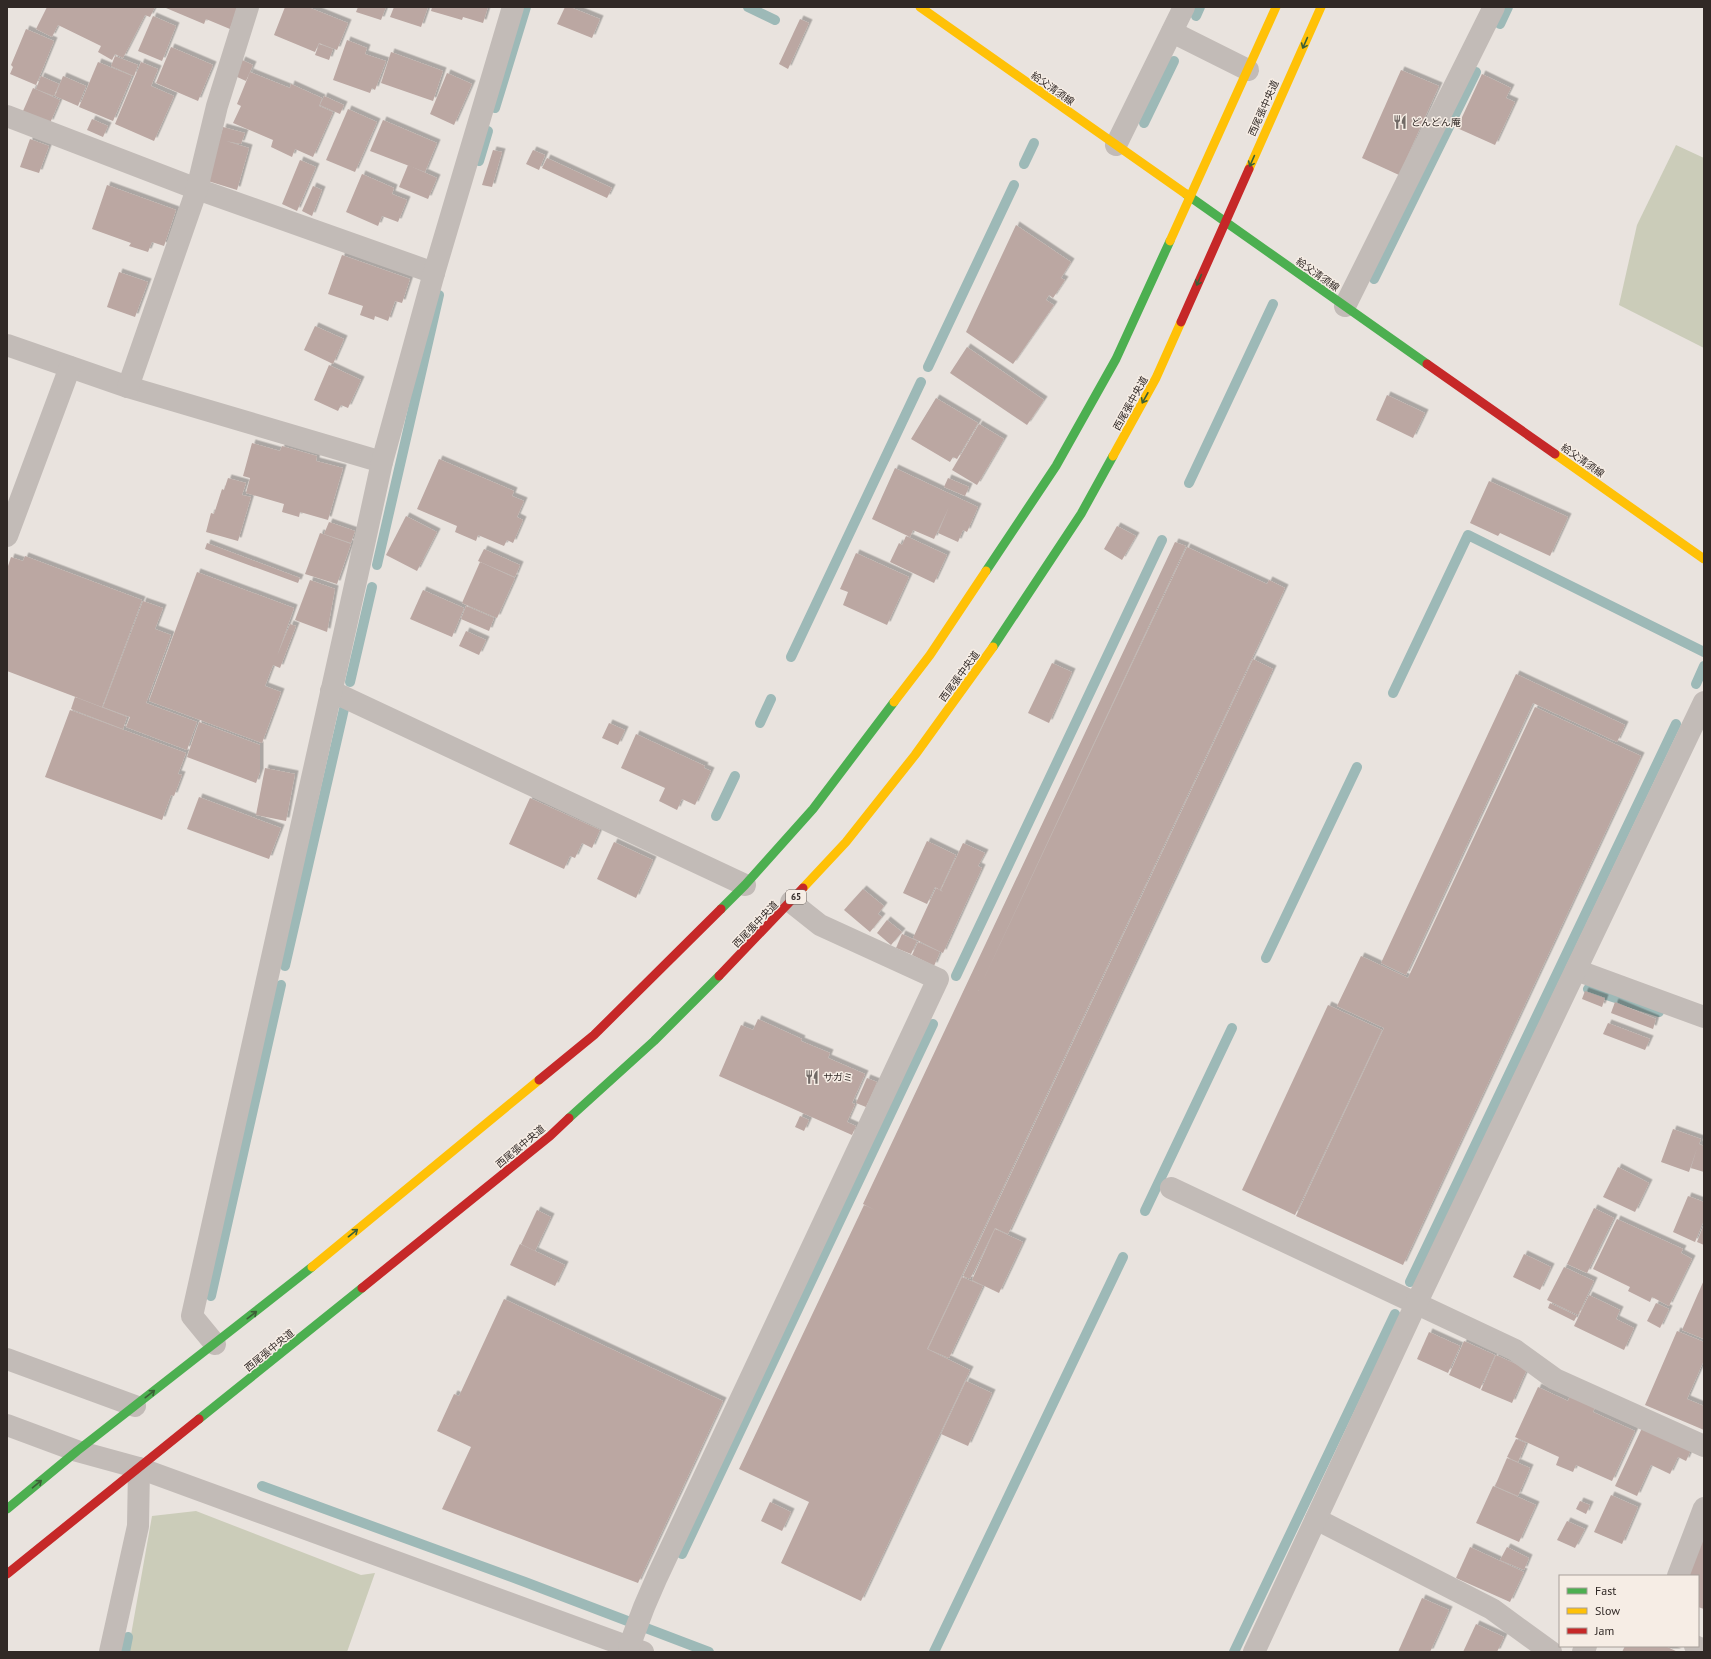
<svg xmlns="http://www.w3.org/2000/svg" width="1711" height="1659" viewBox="0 0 1711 1659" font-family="'PT Sans','Noto Sans JP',sans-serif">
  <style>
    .green { fill: #cbccb9 }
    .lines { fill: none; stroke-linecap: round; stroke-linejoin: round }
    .stream { stroke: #9db9b7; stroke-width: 10 }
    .building { fill: #bba7a2; filter: url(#shadow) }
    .street { stroke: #c2bbb7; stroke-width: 22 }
    .fast { stroke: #4caf50; stroke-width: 9 }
    .slow { stroke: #ffc107; stroke-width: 9 }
    .jam { stroke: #c62828; stroke-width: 9 }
    .oneway { stroke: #3c5f37 }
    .labels { text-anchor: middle; stroke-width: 3; stroke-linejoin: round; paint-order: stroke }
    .shield { fill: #f6ede5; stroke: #6c645f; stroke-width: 1 }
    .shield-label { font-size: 9px; font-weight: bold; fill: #312926 }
    .street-label { font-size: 10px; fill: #312926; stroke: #f6ede5 }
    .poi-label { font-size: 10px; fill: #312926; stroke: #f6ede5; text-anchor: start }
  </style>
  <defs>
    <filter id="shadow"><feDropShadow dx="3.5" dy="-3.5" stdDeviation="0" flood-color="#0004"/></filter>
  </defs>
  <rect width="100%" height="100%" fill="#e9e3de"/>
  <g class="green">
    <path d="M 1676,145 L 1704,158 L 1704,348 L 1619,305 L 1637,225 Z"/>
    <path d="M 196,1511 L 361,1575 L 375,1573 L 347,1652 L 128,1652 L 152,1516 Z"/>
  </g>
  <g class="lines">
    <g class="stream">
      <path d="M 748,7 L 775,20"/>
      <path d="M 1196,16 L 1200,7"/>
      <path d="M 1500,24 L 1508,7"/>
      <path d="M 495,108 L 526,7"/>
      <path d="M 1144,123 L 1174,61"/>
      <path d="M 479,161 L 488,131"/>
      <path d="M 1024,164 L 1034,143"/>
      <path d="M 1374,279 L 1476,72"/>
      <path d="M 928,367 L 1014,185"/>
      <path d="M 1189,483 L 1273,304"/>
      <path d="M 377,565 L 439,295"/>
      <path d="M 791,657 L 921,382"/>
      <path d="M 350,682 L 372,587"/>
      <path d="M 1696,684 L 1704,666"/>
      <path d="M 1393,693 L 1468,535 L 1704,652"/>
      <path d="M 760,723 L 771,699"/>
      <path d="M 716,816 L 735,776"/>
      <path d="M 1266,958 L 1357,767"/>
      <path d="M 285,966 L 344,709"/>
      <path d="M 956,976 L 1162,540"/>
      <path d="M 1588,989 L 1659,1012"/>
      <path d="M 1145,1211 L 1232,1028"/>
      <path d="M 1410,1282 L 1676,724"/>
      <path d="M 211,1296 L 281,985"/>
      <path d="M 262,1486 L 525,1582 L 709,1652"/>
      <path d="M 682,1554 L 933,1024"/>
      <path d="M 125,1652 L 128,1637"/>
      <path d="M 934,1652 L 1123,1257"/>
      <path d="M 1234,1652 L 1395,1314"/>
    </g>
  </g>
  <g class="building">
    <path d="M 47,7 L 155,7 L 150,17 L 145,15 L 123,58 L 115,54 L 112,60 L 98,52 L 101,46 L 58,25 L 52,37 L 36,29 Z"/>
    <path d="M 167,7 L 237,7 L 230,29 L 206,19 L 204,24 L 166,8 Z"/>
    <path d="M 285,7 L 308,7 L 348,23 L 337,50 L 319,43 L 315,52 L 274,35 Z"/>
    <path d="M 358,7 L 386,7 L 381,20 L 356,12 Z"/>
    <path d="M 394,7 L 428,7 L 421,27 L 390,17 Z"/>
    <path d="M 432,7 L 488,7 L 483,23 L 463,17 L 462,20 L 431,11 Z"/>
    <path d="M 565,7 L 570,7 L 600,19 L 592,38 L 557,24 Z"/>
    <path d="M 153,16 L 176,26 L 162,61 L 138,51 Z"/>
    <path d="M 800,19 L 809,23 L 788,69 L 779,64 Z"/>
    <path d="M 26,29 L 54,41 L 36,85 L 10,74 L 13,67 L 11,65 Z"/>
    <path d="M 347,40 L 367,48 L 365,54 L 386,61 L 375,90 L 372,88 L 370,93 L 333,80 Z"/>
    <path d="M 319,44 L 333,49 L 329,60 L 315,55 Z"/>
    <path d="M 171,47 L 213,65 L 198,101 L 156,83 Z"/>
    <path d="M 391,52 L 443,71 L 433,101 L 381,83 Z"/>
    <path d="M 115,56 L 138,65 L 134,76 L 111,66 Z"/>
    <path d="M 242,60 L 253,65 L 246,81 L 235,76 Z"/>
    <path d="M 98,62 L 132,76 L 113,121 L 79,107 Z"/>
    <path d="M 141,62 L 158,69 L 151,86 L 174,96 L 154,141 L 115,124 Z"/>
    <path d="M 1401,70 L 1439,86 L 1399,175 L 1362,158 Z"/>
    <path d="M 250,72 L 290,88 L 291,84 L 322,98 L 319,106 L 333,112 L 313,157 L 295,149 L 292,157 L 271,147 L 273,140 L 233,123 L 241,106 L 237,104 Z"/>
    <path d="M 447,73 L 472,84 L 454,125 L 430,114 Z"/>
    <path d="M 1482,74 L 1511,88 L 1506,98 L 1515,102 L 1495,145 L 1457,128 Z"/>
    <path d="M 41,76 L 59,84 L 54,96 L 36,89 Z"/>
    <path d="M 63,76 L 86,86 L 78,106 L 55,96 Z"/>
    <path d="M 33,88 L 60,100 L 50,123 L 23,111 Z"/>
    <path d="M 324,96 L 344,105 L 340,114 L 320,105 Z"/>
    <path d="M 348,109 L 377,122 L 355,172 L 326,160 Z"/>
    <path d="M 92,119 L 108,126 L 103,137 L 87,130 Z"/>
    <path d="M 383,120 L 437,143 L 425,172 L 370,151 Z"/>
    <path d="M 223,127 L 245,133 L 241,144 L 226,141 L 249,148 L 237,190 L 208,181 Z"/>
    <path d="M 30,139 L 49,146 L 39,173 L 20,167 Z"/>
    <path d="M 493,150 L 502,152 L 492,187 L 482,185 Z"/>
    <path d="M 533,150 L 545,155 L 539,170 L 526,164 Z"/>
    <path d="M 547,158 L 612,188 L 607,198 L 542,168 Z"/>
    <path d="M 300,160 L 316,167 L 297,211 L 282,204 Z"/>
    <path d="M 408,165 L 437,178 L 428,199 L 399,187 Z"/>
    <path d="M 362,174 L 394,188 L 392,194 L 407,200 L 398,222 L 382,216 L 378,226 L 346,212 Z"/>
    <path d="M 107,185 L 176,210 L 164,246 L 152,242 L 148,252 L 129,246 L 131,243 L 92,229 Z"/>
    <path d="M 313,186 L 322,190 L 312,216 L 302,211 Z"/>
    <path d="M 1016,225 L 1071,262 L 1061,278 L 1065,280 L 1053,298 L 1049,295 L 1046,300 L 1054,305 L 1013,364 L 966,332 Z"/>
    <path d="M 342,255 L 410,279 L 402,303 L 395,301 L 388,321 L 375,316 L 374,320 L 360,315 L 363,306 L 328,294 Z"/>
    <path d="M 119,272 L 148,282 L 135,317 L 107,307 Z"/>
    <path d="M 315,326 L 344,339 L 333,364 L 304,350 Z"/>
    <path d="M 967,347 L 1044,400 L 1027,425 L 950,373 Z"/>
    <path d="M 329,365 L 361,380 L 348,408 L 341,405 L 338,411 L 314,400 Z"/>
    <path d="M 1387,395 L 1425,413 L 1413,438 L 1376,420 Z"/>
    <path d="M 936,398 L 978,423 L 957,459 L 953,457 L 950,462 L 911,439 Z"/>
    <path d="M 979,424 L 1004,439 L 977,485 L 952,470 Z"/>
    <path d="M 252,443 L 280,451 L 282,446 L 317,456 L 316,461 L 343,468 L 328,520 L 300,512 L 299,517 L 282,512 L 284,504 L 246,493 L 250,478 L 243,476 Z"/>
    <path d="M 439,459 L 514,491 L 512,496 L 524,501 L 517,517 L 523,520 L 513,543 L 507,540 L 504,546 L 478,535 L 476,541 L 455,532 L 457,526 L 417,509 Z"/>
    <path d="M 895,468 L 978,507 L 967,532 L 963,530 L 958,542 L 938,533 L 949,507 L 934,539 L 913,530 L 910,537 L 872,519 Z"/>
    <path d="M 228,478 L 246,483 L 242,495 L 251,497 L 238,541 L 206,532 L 211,513 L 214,514 L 222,489 L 224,490 Z"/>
    <path d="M 948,478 L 969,487 L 965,496 L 944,487 Z"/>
    <path d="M 1489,481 L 1568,517 L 1550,556 L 1500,533 L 1498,536 L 1470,523 Z"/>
    <path d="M 406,516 L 437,532 L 417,571 L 386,555 Z"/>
    <path d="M 329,522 L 355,531 L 351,543 L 324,534 Z"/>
    <path d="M 1117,526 L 1136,536 L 1122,560 L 1104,549 Z"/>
    <path d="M 320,533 L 351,544 L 337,584 L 305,574 Z"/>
    <path d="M 906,536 L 947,555 L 934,583 L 890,562 L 899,543 L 902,545 Z"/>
    <path d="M 1175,542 L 1186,546 L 978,991 L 1187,547 L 1267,584 L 1269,580 L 1285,588 L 927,1349 L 970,1370 L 861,1601 L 781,1563 L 809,1502 L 739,1469 L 864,1205 L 875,1210 L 863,1204 Z"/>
    <path d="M 207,543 L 300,578 L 298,583 L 205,549 Z"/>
    <path d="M 484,549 L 520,565 L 515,577 L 478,561 Z"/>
    <path d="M 856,553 L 909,577 L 887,625 L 843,605 L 848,592 L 840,589 Z"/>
    <path d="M 25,556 L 142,600 L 102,707 L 7,671 L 7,569 L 11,557 L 23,561 Z"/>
    <path d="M 480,562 L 515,578 L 497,618 L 462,603 Z"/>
    <path d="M 197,572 L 294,608 L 277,656 L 290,624 L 296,626 L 280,668 L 273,665 L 265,686 L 281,692 L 262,743 L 149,701 Z"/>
    <path d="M 310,580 L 335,589 L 327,632 L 295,620 Z"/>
    <path d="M 423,590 L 464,608 L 452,637 L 410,619 Z"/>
    <path d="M 143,601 L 163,608 L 155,629 L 171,635 L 146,703 L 197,722 L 187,750 L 126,727 L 130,717 L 103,707 Z"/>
    <path d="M 466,606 L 494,618 L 489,631 L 461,619 Z"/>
    <path d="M 466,631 L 486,640 L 479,655 L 459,646 Z"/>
    <path d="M 1253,659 L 1273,669 L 1008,1234 L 995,1228 L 970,1279 L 963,1276 Z"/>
    <path d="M 1052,663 L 1072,672 L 1049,723 L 1028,713 Z"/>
    <path d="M 1516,674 L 1625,725 L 1617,742 L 1533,703 L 1406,975 L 1381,963 Z"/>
    <path d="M 75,697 L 127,717 L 123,729 L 71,709 Z"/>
    <path d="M 1535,707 L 1641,756 L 1403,1265 L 1296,1216 L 1384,1028 L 1337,1006 L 1361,956 L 1408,978 Z"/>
    <path d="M 70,710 L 186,753 L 178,774 L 182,775 L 174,796 L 171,795 L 162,820 L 45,777 Z"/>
    <path d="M 199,722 L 260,745 L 260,772 L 256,783 L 187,757 Z"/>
    <path d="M 609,723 L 625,730 L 618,745 L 602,738 Z"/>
    <path d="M 636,734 L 705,766 L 704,768 L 711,771 L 695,805 L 682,799 L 677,810 L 659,801 L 665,788 L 621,768 Z"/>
    <path d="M 265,768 L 295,774 L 286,821 L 256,815 Z"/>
    <path d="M 199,797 L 281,828 L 269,859 L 187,829 Z"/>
    <path d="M 530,798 L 600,830 L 592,848 L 582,843 L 575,858 L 570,856 L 564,869 L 509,844 Z"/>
    <path d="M 927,841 L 956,855 L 940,890 L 935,887 L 927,904 L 903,893 Z"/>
    <path d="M 614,842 L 653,860 L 636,898 L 597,879 Z"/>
    <path d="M 963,843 L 985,853 L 978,866 L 982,868 L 943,953 L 913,938 L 918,927 L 941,939 L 918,927 L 936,888 L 943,892 L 941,890 Z"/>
    <path d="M 863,889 L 884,906 L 878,914 L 882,917 L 870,932 L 844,910 Z"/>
    <path d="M 887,920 L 902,932 L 891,945 L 877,933 Z"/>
    <path d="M 902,934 L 917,941 L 911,954 L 896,948 Z"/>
    <path d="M 918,942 L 940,952 L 934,966 L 912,955 Z"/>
    <path d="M 1585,991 L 1605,998 L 1602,1007 L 1582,999 Z"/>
    <path d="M 1615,1002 L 1656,1019 L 1653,1029 L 1611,1013 Z"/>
    <path d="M 1328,1005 L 1382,1030 L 1295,1215 L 1242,1190 Z"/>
    <path d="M 758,1019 L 802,1039 L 801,1041 L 830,1053 L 828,1058 L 865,1074 L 852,1103 L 855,1104 L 847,1122 L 856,1126 L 852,1135 L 719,1076 L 741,1025 L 753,1030 Z"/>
    <path d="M 1608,1023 L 1650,1039 L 1645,1050 L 1603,1034 Z"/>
    <path d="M 867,1078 L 877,1082 L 866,1107 L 856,1103 Z"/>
    <path d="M 800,1116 L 809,1120 L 804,1131 L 795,1127 Z"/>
    <path d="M 1673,1129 L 1701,1139 L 1699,1144 L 1704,1146 L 1704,1172 L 1691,1168 L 1697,1148 L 1689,1172 L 1661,1162 Z"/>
    <path d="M 1618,1167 L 1649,1183 L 1635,1212 L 1603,1197 Z"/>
    <path d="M 1688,1196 L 1704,1202 L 1704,1220 L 1695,1242 L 1673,1232 Z"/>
    <path d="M 1594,1208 L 1614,1218 L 1587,1273 L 1567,1264 Z"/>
    <path d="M 537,1210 L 551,1217 L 535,1251 L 521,1244 Z"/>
    <path d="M 1617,1219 L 1683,1249 L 1681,1253 L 1692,1259 L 1669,1306 L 1652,1297 L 1650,1302 L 1628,1291 L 1630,1287 L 1593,1269 Z"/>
    <path d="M 1704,1224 L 1704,1245 L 1697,1242 Z"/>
    <path d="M 995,1229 L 1023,1242 L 999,1293 L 972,1280 Z"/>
    <path d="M 520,1244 L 565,1265 L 555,1286 L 510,1265 Z"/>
    <path d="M 1524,1254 L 1551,1267 L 1540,1290 L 1513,1277 Z"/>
    <path d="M 1564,1267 L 1594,1281 L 1578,1315 L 1547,1300 Z"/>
    <path d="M 962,1277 L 983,1286 L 949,1358 L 928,1349 Z"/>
    <path d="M 1704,1280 L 1704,1339 L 1682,1330 Z"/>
    <path d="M 1589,1295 L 1620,1310 L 1616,1319 L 1634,1328 L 1624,1350 L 1574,1326 Z"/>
    <path d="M 504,1299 L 723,1401 L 638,1583 L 442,1509 L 471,1447 L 437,1431 L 454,1394 L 459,1396 Z"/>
    <path d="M 1550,1303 L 1577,1316 L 1574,1321 L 1548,1308 Z"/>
    <path d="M 1656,1303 L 1669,1309 L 1660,1328 L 1647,1321 Z"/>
    <path d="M 1677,1331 L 1704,1342 L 1704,1360 L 1687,1399 L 1704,1406 L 1704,1430 L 1645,1405 Z"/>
    <path d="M 1429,1332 L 1460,1346 L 1448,1373 L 1417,1359 Z"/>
    <path d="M 1464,1341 L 1495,1355 L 1480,1389 L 1449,1375 Z"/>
    <path d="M 1496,1355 L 1527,1369 L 1512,1403 L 1481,1390 Z"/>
    <path d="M 966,1381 L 992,1393 L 968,1446 L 941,1434 Z"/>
    <path d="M 1538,1387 L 1568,1401 L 1570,1396 L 1595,1407 L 1593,1412 L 1635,1431 L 1612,1481 L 1576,1465 L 1573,1472 L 1556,1465 L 1559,1457 L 1515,1437 Z"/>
    <path d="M 1642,1428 L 1691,1450 L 1686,1461 L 1678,1457 L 1670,1474 L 1651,1465 L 1637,1496 L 1615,1486 Z"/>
    <path d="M 1516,1439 L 1526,1443 L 1518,1462 L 1507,1457 Z"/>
    <path d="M 1507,1458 L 1530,1468 L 1518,1496 L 1495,1486 Z"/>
    <path d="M 1493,1486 L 1536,1505 L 1519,1542 L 1476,1523 Z"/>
    <path d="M 1611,1495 L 1638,1507 L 1622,1544 L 1594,1532 Z"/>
    <path d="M 1580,1501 L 1590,1505 L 1586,1514 L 1576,1509 Z"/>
    <path d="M 770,1502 L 791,1512 L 782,1531 L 761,1521 Z"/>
    <path d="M 1567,1521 L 1585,1529 L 1575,1548 L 1557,1540 Z"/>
    <path d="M 1701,1539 L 1704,1540 L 1704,1609 L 1698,1607 L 1698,1576 L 1688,1576 Z"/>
    <path d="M 1470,1547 L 1524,1572 L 1510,1602 L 1456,1578 Z"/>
    <path d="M 1507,1547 L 1529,1558 L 1524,1570 L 1500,1560 Z"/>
    <path d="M 1422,1598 L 1449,1610 L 1430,1652 L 1398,1652 Z"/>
    <path d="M 1476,1624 L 1504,1637 L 1497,1652 L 1463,1652 Z"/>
    <path d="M 1625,1646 L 1665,1646 L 1678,1652 L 1622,1652 Z"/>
  </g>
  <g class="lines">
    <g class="street">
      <path d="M 1172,32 L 1248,70"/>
      <path d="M 7,116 L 197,189 L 434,273"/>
      <path d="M 1116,145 L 1184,7"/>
      <path d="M 1345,306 L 1494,7"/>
      <path d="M 7,345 L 128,387 L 382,462"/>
      <path d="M 128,387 L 197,189 L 217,106 L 248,7"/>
      <path d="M 7,536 L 70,367"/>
      <path d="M 331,691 L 745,885"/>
      <path d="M 1576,970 L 1704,1017"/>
      <path d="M 1171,1188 L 1515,1350 L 1555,1379 L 1704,1446"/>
      <path d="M 215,1344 L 192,1316 L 358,572 L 382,462 L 434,273 L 513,7"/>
      <path d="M 7,1359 L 135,1406"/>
      <path d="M 7,1425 L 77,1451 L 139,1468 L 643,1652"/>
      <path d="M 1316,1519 L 1492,1609 L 1551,1652"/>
      <path d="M 1678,1576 L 1704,1508"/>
      <path d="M 1695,1646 L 1704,1650"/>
      <path d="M 629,1647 L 644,1607 L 657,1577 L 938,979 L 820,925 L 791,902"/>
      <path d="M 110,1652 L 138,1526 L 139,1468"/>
      <path d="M 1254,1652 L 1416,1304 L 1704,702"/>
      <path d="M 1583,1652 L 1586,1646"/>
    </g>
    <g class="fast">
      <path d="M 1186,194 L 1427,364"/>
      <path d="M 986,571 L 1056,466 L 1116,359 L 1170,241"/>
      <path d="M 993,647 L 1081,514 L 1113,456"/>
      <path d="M 721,909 L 745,885 L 813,809 L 894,702"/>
      <path d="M 569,1118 L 654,1041 L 719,976"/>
      <path d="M 199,1419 L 362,1288"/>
      <path d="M 7,1509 L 77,1451 L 312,1267"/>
    </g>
    <g class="slow">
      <path d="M 920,7 L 1186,194"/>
      <path d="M 1249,169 L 1321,7"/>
      <path d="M 1170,241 L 1276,7"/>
      <path d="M 1555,454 L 1704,559"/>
      <path d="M 1113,456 L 1156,378 L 1181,322"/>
      <path d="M 894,702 L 930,655 L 986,571"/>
      <path d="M 803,888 L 846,842 L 915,755 L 993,647"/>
      <path d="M 312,1267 L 539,1080"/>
    </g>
    <g class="jam">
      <path d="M 1181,322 L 1249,169"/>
      <path d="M 1427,364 L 1555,454"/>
      <path d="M 719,976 L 803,888"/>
      <path d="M 539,1080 L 594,1035 L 721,909"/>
      <path d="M 362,1288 L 550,1136 L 569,1118"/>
      <path d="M 7,1574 L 199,1419"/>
    </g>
  </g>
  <defs><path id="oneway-shaft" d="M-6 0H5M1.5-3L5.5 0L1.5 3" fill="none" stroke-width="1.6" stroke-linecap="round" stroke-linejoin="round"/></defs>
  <g class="oneway">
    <use href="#oneway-shaft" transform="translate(1305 43) rotate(114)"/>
    <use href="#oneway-shaft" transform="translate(1252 161) rotate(114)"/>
    <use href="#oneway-shaft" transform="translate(1199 280) rotate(114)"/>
    <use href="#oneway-shaft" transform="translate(1145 398) rotate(119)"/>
    <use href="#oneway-shaft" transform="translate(353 1233) rotate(-39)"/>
    <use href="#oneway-shaft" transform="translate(252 1315) rotate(-38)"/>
    <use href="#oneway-shaft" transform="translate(150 1394) rotate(-38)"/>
    <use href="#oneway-shaft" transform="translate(37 1484) rotate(-40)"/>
  </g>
  <defs>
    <symbol id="restaurant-bare" viewBox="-9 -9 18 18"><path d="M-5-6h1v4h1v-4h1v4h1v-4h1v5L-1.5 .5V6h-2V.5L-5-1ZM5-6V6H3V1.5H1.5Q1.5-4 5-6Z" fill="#716a66" stroke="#f6ede5" stroke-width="2.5" paint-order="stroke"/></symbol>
  </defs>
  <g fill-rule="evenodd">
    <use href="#restaurant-bare" x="1390" y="112" width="20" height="20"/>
    <use href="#restaurant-bare" x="802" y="1067" width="20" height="20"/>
  </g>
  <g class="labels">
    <rect class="shield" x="786" y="890" width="20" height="14" rx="3"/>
    <g class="shield-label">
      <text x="796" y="900">65</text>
    </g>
    <g class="street-label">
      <text transform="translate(1053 88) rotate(35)" y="4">給父清須線</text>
      <text transform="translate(1263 108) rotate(-66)" y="4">西尾張中央道</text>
      <text transform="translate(1318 274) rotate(35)" y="4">給父清須線</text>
      <text transform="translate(1130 403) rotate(-61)" y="4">西尾張中央道</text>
      <text transform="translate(1583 460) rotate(35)" y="4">給父清須線</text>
      <text transform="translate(959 676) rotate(-54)" y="4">西尾張中央道</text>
      <text transform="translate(755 924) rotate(-46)" y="4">西尾張中央道</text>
      <text transform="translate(520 1146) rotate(-40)" y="4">西尾張中央道</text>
      <text transform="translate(269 1350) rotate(-39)" y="4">西尾張中央道</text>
    </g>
    <g class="poi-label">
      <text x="1411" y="126">どんどん庵</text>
      <text x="823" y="1081">サガミ</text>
    </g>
  </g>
  <rect width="1711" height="1659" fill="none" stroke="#312926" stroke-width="16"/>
  <rect x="1559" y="1575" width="140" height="72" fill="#f6ede5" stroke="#a79f99"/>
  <rect x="1567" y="1588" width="20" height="6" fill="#4caf50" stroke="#a79f99"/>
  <text x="1595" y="1595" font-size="12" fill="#312926">Fast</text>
  <rect x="1567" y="1608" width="20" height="6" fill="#ffc107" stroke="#a79f99"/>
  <text x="1595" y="1615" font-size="12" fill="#312926">Slow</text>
  <rect x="1567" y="1628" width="20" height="6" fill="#c62828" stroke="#a79f99"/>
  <text x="1595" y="1635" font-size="12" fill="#312926">Jam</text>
</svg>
